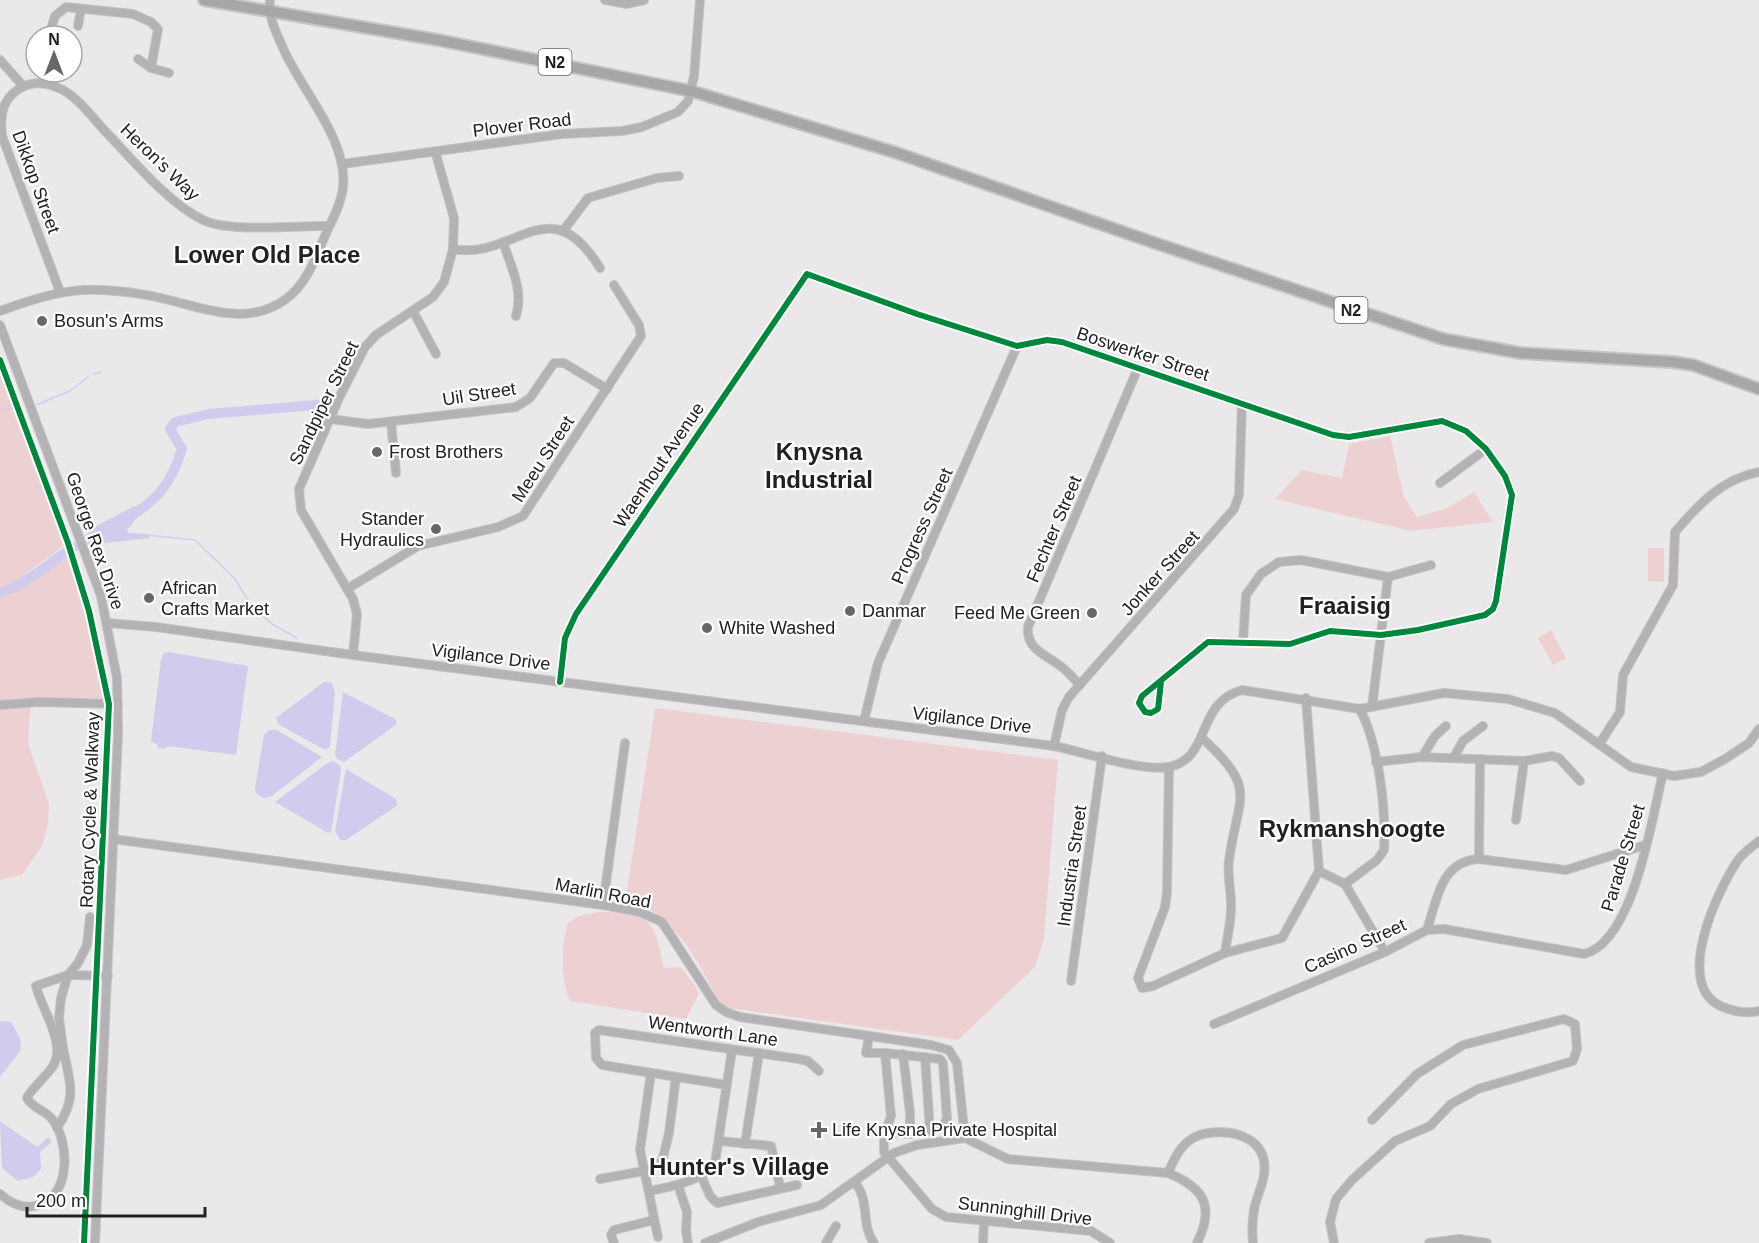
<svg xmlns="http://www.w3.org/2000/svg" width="1759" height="1243" viewBox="0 0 1759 1243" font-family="Arial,sans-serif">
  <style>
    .green { fill: #edd1d2 }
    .water { fill: #d1ccee }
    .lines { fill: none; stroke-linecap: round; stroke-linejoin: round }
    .stream { stroke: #d1ccee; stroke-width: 1.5 }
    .river { stroke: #d1ccee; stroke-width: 10 }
    .minor-casing { stroke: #c6c5c6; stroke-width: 10 }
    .highway-casing { stroke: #c6c5c6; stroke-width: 14 }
    .minor { stroke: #b4b2b4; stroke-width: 8 }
    .highway { stroke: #a7a6a8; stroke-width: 10 }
    .cycleway-casing { stroke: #fff; stroke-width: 10 }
    .cycleway { stroke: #00873e; stroke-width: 6 }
    .poi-dot { fill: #686667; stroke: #fff; stroke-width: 2 }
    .labels { text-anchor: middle; stroke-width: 4.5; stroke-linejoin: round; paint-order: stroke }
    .shield { fill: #fff; stroke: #646364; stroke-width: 1.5 }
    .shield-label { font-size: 16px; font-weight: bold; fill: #222021 }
    .street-label { font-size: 18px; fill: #222021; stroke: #fff }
    .poi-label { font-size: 18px; fill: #222021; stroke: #fff; text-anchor: start }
    .district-label { font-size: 24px; font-weight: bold; fill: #222021; stroke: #fff }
  </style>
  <rect width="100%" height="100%" fill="#ebe8ea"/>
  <g class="green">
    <path d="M 0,364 L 68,543 L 12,584 L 0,589 Z"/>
    <path d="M 1390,436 L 1404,497 L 1417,517 L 1448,508 L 1474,492 L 1493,522 L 1411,531 L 1275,499 L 1302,470 L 1342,478 L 1349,444 Z"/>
    <path d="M 1648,548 L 1664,548 L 1664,582 L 1648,581 Z"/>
    <path d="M 72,555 L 100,657 L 109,704 L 31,699 L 28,743 L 49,804 L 48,823 L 43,844 L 22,875 L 0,880 L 0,596 C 26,585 47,569 72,555 Z"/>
    <path d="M 1551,630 L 1566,658 L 1553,665 L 1538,638 Z"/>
    <path d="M 655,708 L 1058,760 L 1044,939 L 1035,967 L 958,1040 L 729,1008 L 720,1003 C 695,956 677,918 626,897 Z"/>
    <path d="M 600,912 C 653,911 654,921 664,968 L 680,967 L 694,984 L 699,994 L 686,1019 L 570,1001 C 560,980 561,944 568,923 L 579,916 Z"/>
  </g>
  <g class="water">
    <path d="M 134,506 L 138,508 C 137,516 133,525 127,530 L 128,533 L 148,534 L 150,538 L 88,545 L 84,537 L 93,528 Z"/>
    <path d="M 169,652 L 248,666 L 236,755 L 167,746 L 166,749 L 157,748 L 158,745 L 151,741 L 161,659 L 164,653 Z"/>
    <path d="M 324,682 L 331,682 L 335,691 L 330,747 L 325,750 L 278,724 L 276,718 Z"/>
    <path d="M 343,692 L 395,719 L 397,724 L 344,762 L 337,759 L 335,755 Z"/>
    <path d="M 269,730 L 277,730 L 322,757 L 272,796 L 264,798 L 256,793 L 255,788 L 264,735 Z"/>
    <path d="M 333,761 L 340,765 L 341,771 L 331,832 L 328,833 L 275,802 L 326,764 Z"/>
    <path d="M 346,769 L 396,799 L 398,805 L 346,840 L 340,840 L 335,831 Z"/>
    <path d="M 0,1021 L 11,1022 L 20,1038 L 21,1050 L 0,1077 Z"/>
    <path d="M 0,1121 L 37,1147 L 48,1137 L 52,1142 L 40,1152 L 41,1169 L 33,1177 L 18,1181 L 2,1168 Z"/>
  </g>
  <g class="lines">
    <g class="stream">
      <path d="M 94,374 L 101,372"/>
      <path d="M 36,405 L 70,391 L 88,377"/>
      <path d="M 0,410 L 14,408"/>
      <path d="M 147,535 L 195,540 L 235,579 L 251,605 L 272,624 L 297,638"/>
    </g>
    <g class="river">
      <path d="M 125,520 C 156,501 171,485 182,449 L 170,429 L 175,422 L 209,414 L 326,404"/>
      <path d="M 0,593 C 27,584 50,562 74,547"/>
    </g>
    <defs>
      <g id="minor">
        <path d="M 605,0 L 627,4 L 644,0"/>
        <path d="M 78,26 L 81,9"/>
        <path d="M 49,36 L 55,16 L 66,7 L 133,14 L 151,22 L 158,29 L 151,68"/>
        <path d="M 138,59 L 151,68 L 169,73"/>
        <path d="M 0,60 L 23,86"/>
        <path d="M 48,84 L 54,72"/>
        <path d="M 342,164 L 562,134 L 622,131 L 642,127 L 678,112 L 688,101 L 694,76 L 700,0"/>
        <path d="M 563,231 L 588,198 L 657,178 L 679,176"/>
        <path d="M 503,242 C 511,267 524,290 516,316"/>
        <path d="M 453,249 C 515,261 549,185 600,268"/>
        <path d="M 60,292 L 2,136 C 0,119 1,102 16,91 C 30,80 47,82 63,90 C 80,100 92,117 105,131 C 132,159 168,203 203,220 C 229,233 297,225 329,226"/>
        <path d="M 0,311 C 33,299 66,288 101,290 C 124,291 147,294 169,300 C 209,310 249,326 286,299 C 306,285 315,259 324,238 C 331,222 341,205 343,187 C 348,139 301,90 283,48 C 276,32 268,17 270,0"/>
        <path d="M 413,311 L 436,354"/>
        <path d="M 0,325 L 101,596 L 117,678 L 118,734 L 95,1243"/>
        <path d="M 330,419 L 368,424 L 516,407 L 530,398 L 554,363 L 564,363 L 607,389"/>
        <path d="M 391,422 L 396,473"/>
        <path d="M 1440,483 L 1486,449"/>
        <path d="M 347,589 L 418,546 L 498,527 L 523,516 L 641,336 L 639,325 L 614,285"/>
        <path d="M 107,623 L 156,627 L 353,655 L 1054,746 C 1083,752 1142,772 1169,767 C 1212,758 1195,703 1242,690 L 1360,709 L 1444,693 L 1508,699 L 1555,713 L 1631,767 L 1674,776 L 1701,772 L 1725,759 L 1749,743 L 1759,729"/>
        <path d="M 1243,641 L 1246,595 L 1261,574 L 1279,562 L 1301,560 L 1388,577 L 1431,565"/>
        <path d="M 353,655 L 357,614 L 353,599 L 301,510 L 299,489 L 340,396 L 365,347 L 376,335 L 433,297 L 444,282 L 453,249 L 454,218 L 435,151"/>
        <path d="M 560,682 L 565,638 L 576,614 L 807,274 L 917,314 L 1017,346 L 1047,340 L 1062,342 L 1333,435 L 1349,437 L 1442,421 L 1466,431 L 1486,449 L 1505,476 L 1512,495 L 1496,601 L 1493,609 L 1485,615 L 1418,630 L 1381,635 L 1330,631 L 1290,644 L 1208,642 L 1142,696 L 1139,703 L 1145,712 L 1151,713 L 1158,709 L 1161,682"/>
        <path d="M 1080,685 C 1074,679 1069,673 1063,668 C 1048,655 1026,651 1028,627 L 1138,368"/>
        <path d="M 1306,698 L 1319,871"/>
        <path d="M 0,705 L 39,702 L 118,704"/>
        <path d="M 1372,707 L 1388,577"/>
        <path d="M 864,721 L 878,663 L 1017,346"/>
        <path d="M 1202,738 C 1260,790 1237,796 1229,861 C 1227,875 1231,889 1231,903 C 1232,919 1227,937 1225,953"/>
        <path d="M 1600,743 L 1620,712 L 1623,675 L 1673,585 L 1675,532 C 1699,504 1722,479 1759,472"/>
        <path d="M 1054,746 L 1062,710 L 1069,697 L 1234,509 L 1239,495 L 1242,403"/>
        <path d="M 1422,757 L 1435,736 L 1446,726"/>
        <path d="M 1454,757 L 1463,741 L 1483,726"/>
        <path d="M 1376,762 L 1422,757 L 1524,761 L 1552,756 L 1559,758 L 1580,781"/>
        <path d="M 1169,767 L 1167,892 L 1165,907 L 1138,978 L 1142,988 L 1153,986 L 1225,953 L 1282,938 L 1319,871"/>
        <path d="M 1516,820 L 1524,761"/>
        <path d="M 113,839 L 603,905 L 640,912 L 662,922 L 716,1005 L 726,1012 L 740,1017 L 931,1045 L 949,1050 L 957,1063 L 965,1138"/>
        <path d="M 1759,841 C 1752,847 1744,852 1738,860 C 1717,891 1672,987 1723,1007 C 1735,1012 1746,1014 1759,1011"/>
        <path d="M 1479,859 L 1480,759"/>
        <path d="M 1319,871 L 1345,884"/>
        <path d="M 1345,884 L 1377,860 L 1384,850 C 1386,808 1379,746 1360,709"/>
        <path d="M 1345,884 L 1385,952"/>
        <path d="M 603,905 L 625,743"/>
        <path d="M 1427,930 C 1437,899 1441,861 1479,859 L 1566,870 L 1645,845"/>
        <path d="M 1071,981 L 1102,756"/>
        <path d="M 1214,1024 L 1385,952 L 1427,930 L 1444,929 L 1584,954 C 1634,942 1652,817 1663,773"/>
        <path d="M 869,1037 L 866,1053 L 885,1053"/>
        <path d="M 903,1054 L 910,1113 L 910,1134"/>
        <path d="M 57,1057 L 63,1048 L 59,1018 L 61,998 L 68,975 L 78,963 L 87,945 L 90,917"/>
        <path d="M 925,1057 L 930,1131"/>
        <path d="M 651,1073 L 640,1150 L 658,1237"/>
        <path d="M 727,1085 L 602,1065 L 596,1058 L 595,1033 L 599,1030 L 799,1059 L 808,1061 L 819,1071"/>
        <path d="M 57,1128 C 78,1096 70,1084 63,1048"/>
        <path d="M 887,1132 L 910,1134 L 942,1127 L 947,1119 L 943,1063 L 940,1059 L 885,1053 L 891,1116 L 884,1136 L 884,1152 L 932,1209 L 946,1217 L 1091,1231 L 1110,1243"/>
        <path d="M 965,1138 L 1008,1159 L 1168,1173 C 1205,1188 1215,1207 1197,1243"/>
        <path d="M 720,1141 L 771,1146 L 780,1187"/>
        <path d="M 745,1144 L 759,1053"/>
        <path d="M 700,1173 L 710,1196 L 717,1203 L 797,1185"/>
        <path d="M 1168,1173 C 1176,1154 1185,1136 1208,1133 C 1237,1129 1269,1140 1264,1175 C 1262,1187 1256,1198 1254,1210 C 1252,1221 1252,1232 1253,1243"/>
        <path d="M 600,1179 L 644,1171 L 662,1162 L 669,1133 L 676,1077"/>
        <path d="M 855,1182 C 871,1204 860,1223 874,1243"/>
        <path d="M 678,1185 L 687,1212 L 686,1231 L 688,1243"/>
        <path d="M 649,1191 C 670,1187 702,1181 715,1163 L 732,1050"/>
        <path d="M 0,1194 C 11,1204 24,1210 39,1205 C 71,1195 70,1142 52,1119 C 45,1110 32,1108 27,1098 C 29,1091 47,1076 53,1066 C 67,1044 41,1008 36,986 L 68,975 L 108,976"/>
        <path d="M 614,1243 L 611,1235 L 614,1230 L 654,1220"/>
        <path d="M 705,1243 L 758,1222 L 821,1205 L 894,1153 L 917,1145 L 965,1138"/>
        <path d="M 826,1243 L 836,1226"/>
        <path d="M 983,1243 L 984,1221"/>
        <path d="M 1334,1243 L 1330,1222 L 1336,1199 L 1352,1180 L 1395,1141 L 1430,1126 L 1451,1104 L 1478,1089 L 1573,1061 L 1577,1049 L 1575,1024 L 1564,1019 L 1463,1045 L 1417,1074 L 1372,1120"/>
        <path d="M 1429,1243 L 1459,1239 L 1487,1243"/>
      </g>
      <path id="highway" d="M 204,0 L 438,40 L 691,91 L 894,152 L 1149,241 L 1443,339 L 1520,353 L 1672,362 L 1693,365 L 1759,389"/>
    </defs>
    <use href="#minor" class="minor-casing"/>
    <use href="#highway" class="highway-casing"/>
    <use href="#minor" class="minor"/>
    <use href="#highway" class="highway"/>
    <defs>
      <g id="cycleway">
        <path d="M 0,360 L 68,543 L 89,611 L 109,704 L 84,1243"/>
        <path d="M 560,682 L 565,638 L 576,614 L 807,274 L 917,314 L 1017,346 L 1047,340 L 1062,342 L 1333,435 L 1349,437 L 1442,421 L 1466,431 L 1486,449 L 1505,476 L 1512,495 L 1496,601 L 1493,609 L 1485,615 L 1418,630 L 1381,635 L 1330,631 L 1290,644 L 1208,642 L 1142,696 L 1139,703 L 1145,712 L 1151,713 L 1158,709 L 1161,682"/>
      </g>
    </defs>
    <use href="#cycleway" class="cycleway-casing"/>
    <use href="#cycleway" class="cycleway"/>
  </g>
  <g class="poi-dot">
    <circle cx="42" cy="321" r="6"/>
    <circle cx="377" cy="452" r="6"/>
    <circle cx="436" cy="529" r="6"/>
    <circle cx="149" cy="598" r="6"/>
    <circle cx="850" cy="611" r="6"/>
    <circle cx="1092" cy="613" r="6"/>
    <circle cx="707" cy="628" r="6"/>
    <path d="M816 1121h6v6h6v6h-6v6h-6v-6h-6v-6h6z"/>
  </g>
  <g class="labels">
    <g class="shield">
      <rect x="538.5" y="49" width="33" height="26" rx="4.5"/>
      <rect x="1334.5" y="297" width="33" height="26" rx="4.5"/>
    </g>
    <g class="shield-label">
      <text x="555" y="68">N2</text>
      <text x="1351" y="316">N2</text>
    </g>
    <g class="street-label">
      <text transform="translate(522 125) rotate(-7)" y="6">Plover Road</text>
      <text transform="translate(160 162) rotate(44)" y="6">Heron's Way</text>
      <text transform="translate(36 182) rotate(70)" y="6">Dikkop Street</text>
      <text transform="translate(1143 354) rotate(18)" y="6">Boswerker Street</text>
      <text transform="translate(479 394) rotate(-9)" y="6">Uil Street</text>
      <text transform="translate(324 403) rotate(-64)" y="6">Sandpiper Street</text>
      <text transform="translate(543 459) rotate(-57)" y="6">Meeu Street</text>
      <text transform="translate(659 465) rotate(-56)" y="6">Waenhout Avenue</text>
      <text transform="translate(922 526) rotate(-66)" y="6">Progress Street</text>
      <text transform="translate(1054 529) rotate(-67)" y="6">Fechter Street</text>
      <text transform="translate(95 541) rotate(71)" y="6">George Rex Drive</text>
      <text transform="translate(1160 573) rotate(-48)" y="6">Jonker Street</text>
      <text transform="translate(491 657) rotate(7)" y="6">Vigilance Drive</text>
      <text transform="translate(972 720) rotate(7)" y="6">Vigilance Drive</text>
      <text transform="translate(90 810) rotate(-88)" y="6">Rotary Cycle &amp; Walkway</text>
      <text transform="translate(1623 858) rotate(-73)" y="6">Parade Street</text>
      <text transform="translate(1072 866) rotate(-82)" y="6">Industria Street</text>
      <text transform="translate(603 893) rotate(11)" y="6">Marlin Road</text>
      <text transform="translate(1355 946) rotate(-24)" y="6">Casino Street</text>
      <text transform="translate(713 1031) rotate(8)" y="6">Wentworth Lane</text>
      <text transform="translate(1025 1211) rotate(7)" y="6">Sunninghill Drive</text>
    </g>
    <g class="poi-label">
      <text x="54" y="327">Bosun's Arms</text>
      <text x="389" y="458">Frost Brothers</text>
      <text x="424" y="525" text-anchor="end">Stander<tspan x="424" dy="21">Hydraulics</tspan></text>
      <text x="161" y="594">African<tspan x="161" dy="21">Crafts Market</tspan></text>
      <text x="862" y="617">Danmar</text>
      <text x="1080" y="619" text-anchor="end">Feed Me Green</text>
      <text x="719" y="634">White Washed</text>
      <text x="832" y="1136">Life Knysna Private Hospital</text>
    </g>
    <g class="district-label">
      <text x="267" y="263">Lower Old Place</text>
      <text x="819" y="460">Knysna<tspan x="819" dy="28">Industrial</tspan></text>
      <text x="1345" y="614">Fraaisig</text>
      <text x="1352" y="837">Rykmanshoogte</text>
      <text x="739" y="1175">Hunter's Village</text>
    </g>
  </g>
  <g transform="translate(54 54)"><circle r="28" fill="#ffffff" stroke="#a7a6a6" stroke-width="1.5"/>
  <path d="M0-4.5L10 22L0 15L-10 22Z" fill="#686667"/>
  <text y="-9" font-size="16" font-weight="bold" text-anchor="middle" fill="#222021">N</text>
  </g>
  <path d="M27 1207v9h178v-9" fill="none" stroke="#222021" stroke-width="3"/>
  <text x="36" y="1207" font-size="18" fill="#222021" stroke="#ffffff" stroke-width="4.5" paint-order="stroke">200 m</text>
</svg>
